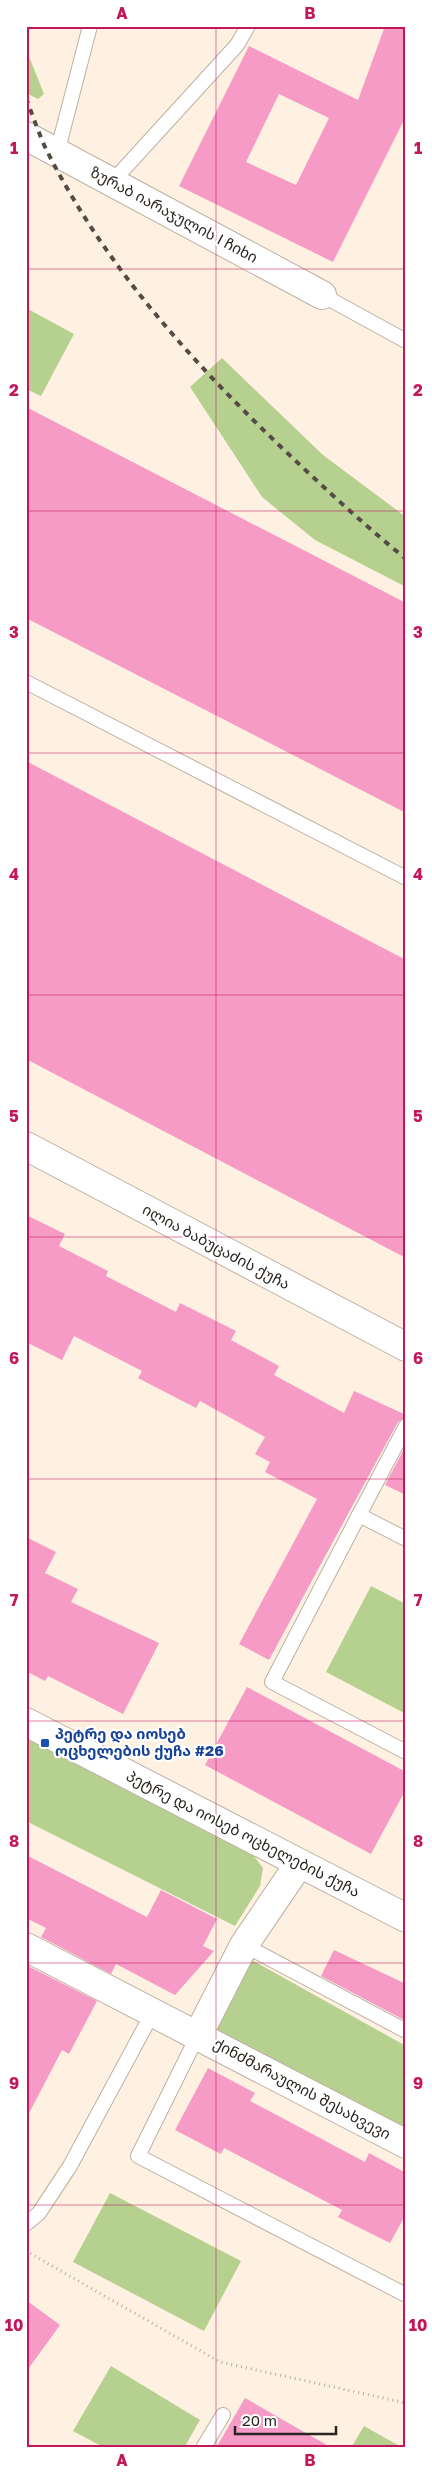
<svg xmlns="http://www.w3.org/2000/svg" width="432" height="2474" viewBox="0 0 432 2474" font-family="'Golos Text','Noto Sans Georgian',sans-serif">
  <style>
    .green { fill: #b6d08f }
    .building { fill: #f59bc6; fill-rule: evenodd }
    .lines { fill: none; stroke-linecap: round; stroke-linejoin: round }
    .service-casing { stroke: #bdb1a3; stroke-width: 16 }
    .minor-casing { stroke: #bdb1a3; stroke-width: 30 }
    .tertiary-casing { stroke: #bdb1a3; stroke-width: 30 }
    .path { stroke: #b6aca0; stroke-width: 3; stroke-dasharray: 1 4; stroke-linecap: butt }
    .service { stroke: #fff; stroke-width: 14 }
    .minor { stroke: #fff; stroke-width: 28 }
    .tertiary { stroke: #fff; stroke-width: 28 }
    .rail { stroke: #534c45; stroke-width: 4; stroke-dasharray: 6 6; stroke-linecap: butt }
    .grid { fill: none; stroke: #c2185b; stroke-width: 1; stroke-opacity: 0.55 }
    .transit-dot { fill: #1a4fb4; stroke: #fff; stroke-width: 2 }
    .labels { text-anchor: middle; stroke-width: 4.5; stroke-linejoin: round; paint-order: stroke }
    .street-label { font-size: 15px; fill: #2a2520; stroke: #fff }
    .transit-label { font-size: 15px; font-weight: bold; fill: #164399; stroke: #fff; text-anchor: start }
    .neatline { fill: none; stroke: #c2185b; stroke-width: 2 }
    .grid-label { font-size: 16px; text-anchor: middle; font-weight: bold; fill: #c2185b }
  </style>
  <rect width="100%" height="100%" fill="#fef1e2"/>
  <g class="green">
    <path d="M 26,49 L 44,94 L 38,99 L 26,93 Z"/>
    <path d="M 26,308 L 74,334 L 41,396 L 26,389 Z"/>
    <path d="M 222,358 L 323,455 L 406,517 L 406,587 L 315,540 L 262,497 L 190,387 Z"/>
    <path d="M 371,1586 L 406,1604 L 406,1714 L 326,1672 Z"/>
    <path d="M 26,1736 L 250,1851 L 263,1868 L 260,1886 L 235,1926 L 26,1821 Z"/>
    <path d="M 250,1959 L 406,2046 L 406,2134 L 214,2029 Z"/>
    <path d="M 110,2193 L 241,2261 L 204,2331 L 73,2262 Z"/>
    <path d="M 111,2366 L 200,2420 L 184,2448 L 105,2448 L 73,2431 Z"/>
    <path d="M 364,2426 L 403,2448 L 351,2448 Z"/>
  </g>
  <g class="building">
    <path d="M 385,26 L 406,26 L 406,116 L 333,262 L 179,186 L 249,46 L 358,100 ZM 279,94 L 329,118 L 296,185 L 246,162 Z"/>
    <path d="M 26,407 L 406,603 L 406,813 L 26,618 Z"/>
    <path d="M 26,761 L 406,960 L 406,1258 L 26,1059 Z"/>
    <path d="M 26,1215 L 65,1234 L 59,1246 L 108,1271 L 106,1276 L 176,1312 L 180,1303 L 236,1331 L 231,1340 L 279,1366 L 274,1375 L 344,1413 L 354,1391 L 406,1415 L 406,1417 L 398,1422 L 368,1477 L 269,1660 L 239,1644 L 317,1499 L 265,1472 L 270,1462 L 255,1454 L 265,1437 L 200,1401 L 196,1408 L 138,1378 L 142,1371 L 74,1336 L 62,1360 L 26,1342 Z"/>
    <path d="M 406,1445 L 406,1495 L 385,1485 Z"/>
    <path d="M 26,1537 L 56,1552 L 45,1573 L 78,1589 L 71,1602 L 159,1643 L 123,1714 L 48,1676 L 45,1681 L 26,1671 Z"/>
    <path d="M 247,1687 L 406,1772 L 406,1789 L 371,1854 L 205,1765 Z"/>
    <path d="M 26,1855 L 147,1917 L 161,1890 L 217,1919 L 203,1946 L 214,1951 L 175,1995 L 116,1964 L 111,1974 L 41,1937 L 46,1928 L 26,1918 Z"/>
    <path d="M 334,1950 L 406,1984 L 406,2021 L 321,1976 Z"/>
    <path d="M 26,1965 L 97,2001 L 69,2054 L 62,2050 L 26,2119 Z"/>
    <path d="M 208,2068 L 255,2093 L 250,2101 L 365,2162 L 369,2153 L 406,2173 L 406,2214 L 390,2243 L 338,2217 L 342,2210 L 224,2148 L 221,2154 L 175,2130 Z"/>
    <path d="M 26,2300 L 60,2325 L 26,2372 Z"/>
    <path d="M 245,2398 L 332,2448 L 216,2448 Z"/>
  </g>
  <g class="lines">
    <defs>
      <g id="service">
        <path d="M 57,153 L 90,26"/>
        <path d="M 112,182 L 237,45 L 248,26"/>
        <path d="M 322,295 L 406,341"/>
        <path d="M 26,682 L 406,878"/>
        <path d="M 406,1426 L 359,1515 L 406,1539"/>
        <path d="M 359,1515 L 272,1682 L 406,1752"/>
        <path d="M 244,1945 L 406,2031"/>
        <path d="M 198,2035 L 138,2156 L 406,2295"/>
        <path d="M 26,2224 L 39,2213 L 70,2166 L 153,2012"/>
        <path d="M 203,2448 L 223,2415"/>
      </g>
      <g id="minor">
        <path d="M 26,136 L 322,295"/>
        <path d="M 26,1722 L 406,1918"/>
        <path d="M 26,1947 L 406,2144"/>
        <path d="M 198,2035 L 244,1945 L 299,1864"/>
      </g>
      <path id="tertiary" d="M 26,1146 L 406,1347"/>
    </defs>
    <use href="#service" class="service-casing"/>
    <use href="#minor" class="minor-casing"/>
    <use href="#tertiary" class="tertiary-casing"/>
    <path class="path" d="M 26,2251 L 220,2362 L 406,2403"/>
    <use href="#service" class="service"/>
    <use href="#minor" class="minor"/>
    <use href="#tertiary" class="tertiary"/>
    <path class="rail" d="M 26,98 C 32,114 38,131 45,147 C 102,262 188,358 280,446 C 321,485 362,523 406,559"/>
  </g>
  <path class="grid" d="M 216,26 L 216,2448M 26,269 L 406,269M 26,511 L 406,511M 26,753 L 406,753M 26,995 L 406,995M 26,1237 L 406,1237M 26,1479 L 406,1479M 26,1721 L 406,1721M 26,1963 L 406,1963M 26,2205 L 406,2205"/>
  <rect class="transit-dot" x="40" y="1738" width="10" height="10" rx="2.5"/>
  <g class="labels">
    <g class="street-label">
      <text transform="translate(174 215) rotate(28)" y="5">ზურაბ იარაჯულის I ჩიხი</text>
      <text transform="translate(216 1247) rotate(28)" y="5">ილია ბაბუცაძის ქუჩა</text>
      <text transform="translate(243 1834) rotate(27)" y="5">პეტრე და იოსებ ოცხელების ქუჩა</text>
      <text transform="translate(302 2089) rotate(28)" y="5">ქინძმარაულის შესახვევი</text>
    </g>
    <g class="transit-label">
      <text x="55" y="1739">პეტრე და იოსებ<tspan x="55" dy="17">ოცხელების ქუჩა #26</tspan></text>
    </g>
  </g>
  <rect width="432" height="2474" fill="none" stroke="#ffffff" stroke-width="55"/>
  <path d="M235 2426v8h101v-8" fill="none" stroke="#2a2520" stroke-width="2.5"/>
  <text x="242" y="2426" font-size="15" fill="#2a2520" stroke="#ffffff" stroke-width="4" paint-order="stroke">20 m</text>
  <rect x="28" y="28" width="376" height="2418" class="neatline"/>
  <g class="grid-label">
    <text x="122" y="19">A</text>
    <text x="310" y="19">B</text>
    <text x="14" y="154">1</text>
    <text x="418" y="154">1</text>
    <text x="14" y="396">2</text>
    <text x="418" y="396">2</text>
    <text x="14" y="638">3</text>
    <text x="418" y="638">3</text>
    <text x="14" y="880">4</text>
    <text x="418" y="880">4</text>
    <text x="14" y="1122">5</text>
    <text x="418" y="1122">5</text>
    <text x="14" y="1364">6</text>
    <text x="418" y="1364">6</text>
    <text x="14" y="1606">7</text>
    <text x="418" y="1606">7</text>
    <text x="14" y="1847">8</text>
    <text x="418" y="1847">8</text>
    <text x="14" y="2089">9</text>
    <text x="418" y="2089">9</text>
    <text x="14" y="2331">10</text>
    <text x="418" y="2331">10</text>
    <text x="122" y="2466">A</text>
    <text x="310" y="2466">B</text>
  </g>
</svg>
